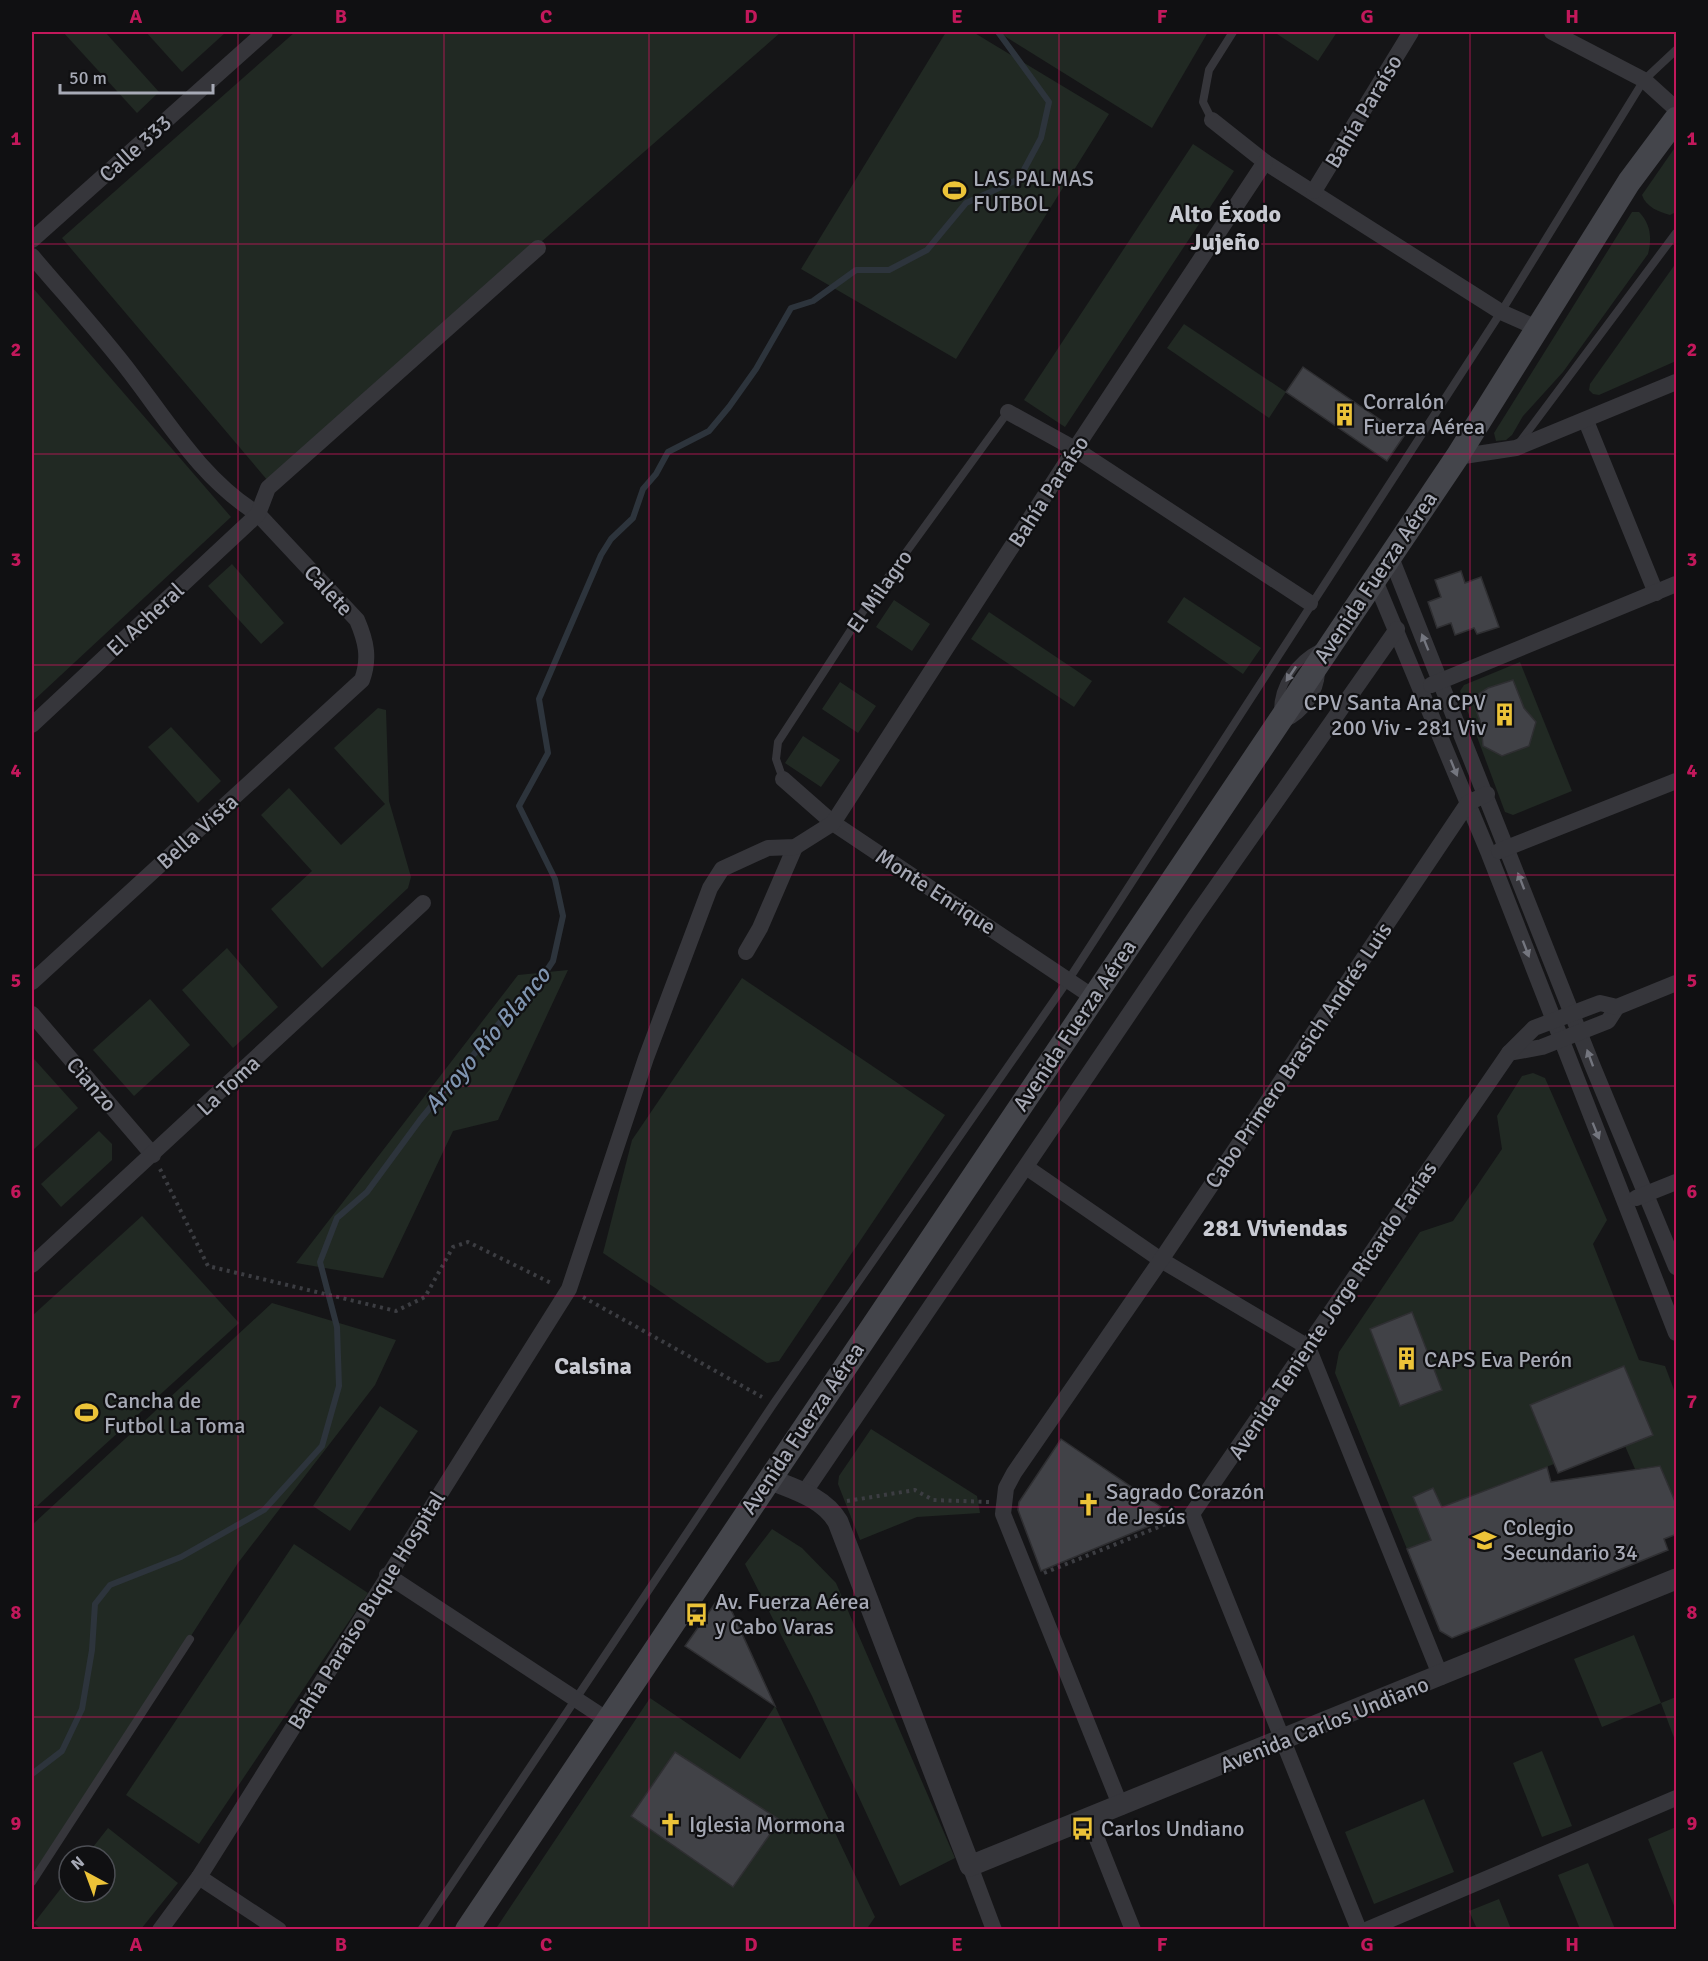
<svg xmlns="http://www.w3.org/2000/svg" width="1708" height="1961" viewBox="0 0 1708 1961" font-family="Signika,sans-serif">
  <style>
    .green { fill: #212923 }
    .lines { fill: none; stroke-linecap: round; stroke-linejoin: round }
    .stream { stroke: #2d343c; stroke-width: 6 }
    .building { fill: #414247; stroke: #2f2f32; stroke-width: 1.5 }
    .path { stroke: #3c3d42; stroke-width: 4; stroke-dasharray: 3 4.5; stroke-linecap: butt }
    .service { stroke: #36363b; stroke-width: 8 }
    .minor { stroke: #36363b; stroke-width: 16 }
    .tertiary { stroke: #36363b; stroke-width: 21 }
    .secondary { stroke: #44454b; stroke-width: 24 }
    .oneway { fill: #74767f }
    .grid { fill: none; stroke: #c2185b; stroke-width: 1.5; stroke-opacity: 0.55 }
    .labels { text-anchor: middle; stroke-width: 4.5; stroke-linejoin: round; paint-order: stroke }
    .street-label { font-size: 22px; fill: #a7aab6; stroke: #101012 }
    .poi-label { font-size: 22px; fill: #a7aab6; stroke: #101012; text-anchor: start }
    .neighbourhood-label { font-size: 24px; font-weight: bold; fill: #c8cad2; stroke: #101012 }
    .water-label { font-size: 24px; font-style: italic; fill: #7f94b0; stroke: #101012 }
    .neatline { fill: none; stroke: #c2185b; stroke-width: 2 }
    .grid-label { font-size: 20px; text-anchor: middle; font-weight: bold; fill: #c2185b }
  </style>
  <rect width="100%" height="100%" fill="#151517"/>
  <g class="green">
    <path d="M 63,32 L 105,32 L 159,92 L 137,113 Z"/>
    <path d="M 146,32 L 226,32 L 182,72 Z"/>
    <path d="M 295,32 L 781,32 L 268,481 L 62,238 Z"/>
    <path d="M 946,32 L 973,32 L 1109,114 L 956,359 L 801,269 Z"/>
    <path d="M 998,32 L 1208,32 L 1152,128 Z"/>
    <path d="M 1274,32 L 1337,32 L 1318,61 Z"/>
    <path d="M 1193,144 L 1234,171 L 1065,427 L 1024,400 Z"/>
    <path d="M 1676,146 L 1676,212 L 1670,215 C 1659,212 1646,207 1642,195 Z"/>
    <path d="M 1632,212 L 1639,212 C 1651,224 1652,239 1648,254 L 1563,372 L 1523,416 L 1512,435 L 1506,440 L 1496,441 L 1494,433 Z"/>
    <path d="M 1676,263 L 1676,361 L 1599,395 L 1593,394 L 1589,390 L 1590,384 Z"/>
    <path d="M 32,287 L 231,517 L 32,702 Z"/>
    <path d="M 1184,324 L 1286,392 L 1269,418 L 1167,348 Z"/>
    <path d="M 232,564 L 284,623 L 261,644 L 208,586 Z"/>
    <path d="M 1184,597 L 1261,648 L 1243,674 L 1167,622 Z"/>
    <path d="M 894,600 L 930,624 L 912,651 L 876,627 Z"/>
    <path d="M 989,612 L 1092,681 L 1074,707 L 971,639 Z"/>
    <path d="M 1520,662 L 1572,791 L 1513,815 L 1505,812 L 1460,691 L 1464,685 Z"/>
    <path d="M 840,682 L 876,706 L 858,733 L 822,709 Z"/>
    <path d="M 378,708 L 386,710 L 389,801 L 411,877 L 408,888 L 322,968 L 271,909 L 312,871 L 261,815 L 289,788 L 341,845 L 385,804 L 334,748 Z"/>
    <path d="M 171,727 L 221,781 L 198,803 L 148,747 Z"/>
    <path d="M 803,736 L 840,760 L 821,787 L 785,763 Z"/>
    <path d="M 227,948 L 278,1007 L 233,1048 L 182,990 Z"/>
    <path d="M 568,970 L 498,1120 L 453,1131 L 383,1278 L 296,1263 L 518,975 Z"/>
    <path d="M 742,978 L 945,1115 L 779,1361 L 767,1363 L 603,1253 L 632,1140 Z"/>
    <path d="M 150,999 L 190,1045 L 134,1096 L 93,1050 Z"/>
    <path d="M 34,1059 L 78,1108 L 32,1151 L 32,1061 Z"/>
    <path d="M 1533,1073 L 1545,1078 L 1607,1220 L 1593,1244 L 1639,1360 L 1665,1366 L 1676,1395 L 1676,1500 L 1674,1500 L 1660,1466 L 1635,1469 L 1625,1446 L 1653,1435 L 1624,1366 L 1530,1405 L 1554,1464 L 1442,1507 L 1433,1488 L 1414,1497 L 1431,1540 L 1407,1549 L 1335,1373 L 1339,1352 L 1420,1232 L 1453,1221 L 1502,1149 L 1497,1116 L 1522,1076 Z"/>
    <path d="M 99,1131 L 112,1144 L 112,1160 L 61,1207 L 41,1184 Z"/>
    <path d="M 142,1216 L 239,1323 L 36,1507 L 32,1502 L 32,1316 Z"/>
    <path d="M 272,1303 L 396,1340 L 375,1385 L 238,1563 L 32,1882 L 32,1525 Z"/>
    <path d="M 380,1406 L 418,1431 L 350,1531 L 313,1506 Z"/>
    <path d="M 871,1429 L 977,1496 L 980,1513 L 917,1517 L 860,1540 L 838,1484 L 839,1476 Z"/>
    <path d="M 772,1529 L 802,1548 L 836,1583 L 955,1858 L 900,1886 L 812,1696 L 745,1564 Z"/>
    <path d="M 294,1544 L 368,1593 L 199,1844 L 126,1795 Z"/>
    <path d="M 1634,1635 L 1661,1703 L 1676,1697 L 1676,1743 L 1661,1703 L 1602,1727 L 1574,1659 Z"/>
    <path d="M 650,1698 L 740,1759 L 775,1706 L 875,1917 L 866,1930 L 495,1930 Z"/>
    <path d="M 1542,1751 L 1572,1826 L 1542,1837 L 1513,1763 Z"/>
    <path d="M 1424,1799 L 1454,1872 L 1374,1904 L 1345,1832 Z"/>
    <path d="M 1676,1827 L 1676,1911 L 1648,1839 Z"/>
    <path d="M 108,1828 L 178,1883 L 141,1929 L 41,1929 L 34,1923 L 69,1878 L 69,1892 L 105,1892 L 105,1856 L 86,1856 Z"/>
    <path d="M 1588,1863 L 1615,1929 L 1580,1929 L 1558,1875 Z"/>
    <path d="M 1499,1899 L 1511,1929 L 1477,1929 L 1469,1911 Z"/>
  </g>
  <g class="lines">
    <path class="stream" d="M 32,1774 L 62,1751 L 82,1709 L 92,1650 L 95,1604 L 110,1585 L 181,1557 L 264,1510 L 322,1446 L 339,1386 L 337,1327 L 320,1262 L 337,1218 L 367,1192 L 420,1120 L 506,1015 L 531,994 L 553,961 L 563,916 L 555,879 L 519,806 L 548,753 L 539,699 L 601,555 L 611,539 L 633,518 L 643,489 L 656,474 L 668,452 L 709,431 L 729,407 L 756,369 L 791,308 L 813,301 L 856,270 L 889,270 L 927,250 L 966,203 L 1019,179 L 1041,138 L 1049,102 L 998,32"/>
  </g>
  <g class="building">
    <path d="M 1303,367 L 1404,436 L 1387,461 L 1286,392 Z"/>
    <path d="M 1461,571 L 1465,583 L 1481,577 L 1499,627 L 1477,634 L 1474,628 L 1455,635 L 1451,623 L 1437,628 L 1428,602 L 1441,597 L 1435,580 Z"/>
    <path d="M 1513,680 L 1524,708 L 1536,722 L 1529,746 L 1502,756 L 1483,746 L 1481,724 L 1472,698 L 1488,688 Z"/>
    <path d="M 1412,1312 L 1442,1390 L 1400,1406 L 1370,1329 Z"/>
    <path d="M 1624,1366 L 1653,1435 L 1558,1473 L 1530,1405 Z"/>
    <path d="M 1061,1439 L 1161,1507 L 1154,1517 L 1154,1524 L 1041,1571 L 1018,1510 L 1019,1502 Z"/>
    <path d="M 1660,1466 L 1677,1506 L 1677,1534 L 1664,1539 L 1668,1550 L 1452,1638 L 1440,1631 L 1407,1549 L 1431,1540 L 1413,1497 L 1433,1488 L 1442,1507 L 1547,1467 L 1551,1482 Z"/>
    <path d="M 723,1592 L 775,1706 L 685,1646 Z"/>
    <path d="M 675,1752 L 780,1820 L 733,1887 L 631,1816 Z"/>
  </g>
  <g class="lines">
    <g class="path">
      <path d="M 160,1169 L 208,1266 L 396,1311 L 425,1297 L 453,1247 L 468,1242 L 551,1283"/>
      <path d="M 583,1297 L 762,1397"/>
      <path d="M 847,1501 L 915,1490 L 933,1500 L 989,1502"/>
      <path d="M 1044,1573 L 1176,1520"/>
    </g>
    <g class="service">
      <path d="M 1212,120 L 1203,102 L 1209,70 L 1233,32"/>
      <path d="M 1520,442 L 1676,233"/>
      <path d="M 1278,711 C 1278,685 1295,660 1319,648"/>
      <path d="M 1286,723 C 1305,715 1320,693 1321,673"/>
      <path d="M 783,779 L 776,759 L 778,742 L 862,613 L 1008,412"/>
      <path d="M 32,1882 L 190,1639"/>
      <path d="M 421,1930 L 774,1403 L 1069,979 L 1501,312 L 1644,80 L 1676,50"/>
    </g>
    <g class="minor">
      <path d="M 1552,32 L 1644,80 L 1676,109"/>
      <path d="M 1212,120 L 1265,162 L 1501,312 L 1537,328"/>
      <path d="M 1314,191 L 1411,32"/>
      <path d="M 32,240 L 265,32"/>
      <path d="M 32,256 C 65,295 101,334 132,375 C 170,425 203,480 258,514 L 357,620 C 366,641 370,658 362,680 L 32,982"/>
      <path d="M 1008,412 L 1075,449 L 1310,603"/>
      <path d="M 1586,421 L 1656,593"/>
      <path d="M 1457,457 L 1516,448 L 1676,382"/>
      <path d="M 1390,555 L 1593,1067 L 1676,1267"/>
      <path d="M 1374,578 L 1489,854 L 1676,1333"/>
      <path d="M 1431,685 L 1676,584"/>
      <path d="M 32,725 L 258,514 L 268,488 L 538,248"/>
      <path d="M 783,779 L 833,823 L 1093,997"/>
      <path d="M 1499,851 L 1676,781"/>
      <path d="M 746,952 L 760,928 L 795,847"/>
      <path d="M 32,1014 L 153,1155"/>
      <path d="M 1509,1053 L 1542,1047 L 1608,1021 L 1617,1007"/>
      <path d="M 1026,1167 L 1161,1260 L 1308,1347 L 1441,1677"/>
      <path d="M 1636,1198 L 1676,1182"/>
      <path d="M 32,1265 L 423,903"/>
      <path d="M 804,1493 L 1195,917 L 1397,629"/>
      <path d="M 387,1575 L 606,1719"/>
      <path d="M 1121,1807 L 1003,1514 L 1006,1488 L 1014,1473 L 1161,1260 L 1468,803 L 1487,794"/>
      <path d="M 1089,1819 L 1133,1930"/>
      <path d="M 970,1866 L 994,1930"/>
      <path d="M 199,1877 L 279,1930"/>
      <path d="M 160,1930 L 199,1877 L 569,1289 L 646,1058 L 710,888 L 722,869 L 768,848 L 795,847 L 833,823 L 1075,449 L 1265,162"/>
      <path d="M 1359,1930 L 1192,1514 L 1509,1053 L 1534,1028 L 1600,1003 L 1617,1007 L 1676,983"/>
      <path d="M 1366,1930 L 1676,1798"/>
    </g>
    <path class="tertiary" d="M 769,1479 C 793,1489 824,1497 838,1522 L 970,1866 L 1676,1579"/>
    <path class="secondary" d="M 467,1930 L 1457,457 L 1629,182 L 1676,119"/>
  </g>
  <defs><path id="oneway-solid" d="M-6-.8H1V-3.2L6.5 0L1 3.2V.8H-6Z" transform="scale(1.5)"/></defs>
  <g class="oneway">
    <use href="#oneway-solid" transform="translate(1425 642) rotate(-112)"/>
    <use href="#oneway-solid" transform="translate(1291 674) rotate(124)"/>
    <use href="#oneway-solid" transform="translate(1454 768) rotate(68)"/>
    <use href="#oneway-solid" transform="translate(1521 881) rotate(-111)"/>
    <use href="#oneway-solid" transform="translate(1526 949) rotate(69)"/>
    <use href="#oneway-solid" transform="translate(1590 1058) rotate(-110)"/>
    <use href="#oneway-solid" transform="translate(1596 1131) rotate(68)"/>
  </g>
  <path class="grid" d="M 238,32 L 238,1930M 444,32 L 444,1930M 649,32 L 649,1930M 854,32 L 854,1930M 1059,32 L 1059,1930M 1264,32 L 1264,1930M 1470,32 L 1470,1930M 32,244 L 1676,244M 32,454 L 1676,454M 32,665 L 1676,665M 32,875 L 1676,875M 32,1086 L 1676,1086M 32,1296 L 1676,1296M 32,1507 L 1676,1507M 32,1717 L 1676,1717"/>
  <defs>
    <symbol id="stadium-bare" viewBox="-9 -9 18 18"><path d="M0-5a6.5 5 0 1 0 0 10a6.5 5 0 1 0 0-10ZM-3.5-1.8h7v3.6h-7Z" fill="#ecc338" stroke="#101012" stroke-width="2.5" paint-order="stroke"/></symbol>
    <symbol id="building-bare" viewBox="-9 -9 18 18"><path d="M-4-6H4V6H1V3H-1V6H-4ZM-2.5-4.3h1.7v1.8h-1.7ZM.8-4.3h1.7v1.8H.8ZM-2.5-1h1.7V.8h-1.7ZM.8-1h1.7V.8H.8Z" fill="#ecc338" stroke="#101012" stroke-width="2.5" paint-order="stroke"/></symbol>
    <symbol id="church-bare" viewBox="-9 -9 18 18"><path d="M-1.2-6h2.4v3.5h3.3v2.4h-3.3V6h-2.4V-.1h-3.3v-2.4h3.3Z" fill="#ecc338" stroke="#101012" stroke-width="2.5" paint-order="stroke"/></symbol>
    <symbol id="school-bare" viewBox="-9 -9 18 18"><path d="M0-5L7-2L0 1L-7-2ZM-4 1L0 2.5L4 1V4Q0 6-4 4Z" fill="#ecc338" stroke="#101012" stroke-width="2.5" paint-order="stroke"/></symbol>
    <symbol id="bus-bare" viewBox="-9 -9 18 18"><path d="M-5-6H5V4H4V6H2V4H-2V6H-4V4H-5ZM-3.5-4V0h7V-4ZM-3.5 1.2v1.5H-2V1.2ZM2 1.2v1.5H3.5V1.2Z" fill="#ecc338" stroke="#101012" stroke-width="2.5" paint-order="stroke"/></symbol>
  </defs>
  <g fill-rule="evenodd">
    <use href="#stadium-bare" x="938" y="174" width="33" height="33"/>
    <use href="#building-bare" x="1328" y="398" width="33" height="33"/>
    <use href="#building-bare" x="1488" y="698" width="33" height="33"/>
    <use href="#building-bare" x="1390" y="1342" width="33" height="33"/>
    <use href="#stadium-bare" x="70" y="1396" width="33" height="33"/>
    <use href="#church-bare" x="1072" y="1488" width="33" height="33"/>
    <use href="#school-bare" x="1468" y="1524" width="33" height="33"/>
    <use href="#bus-bare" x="680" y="1598" width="33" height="33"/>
    <use href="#church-bare" x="654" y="1808" width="33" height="33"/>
    <use href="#bus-bare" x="1066" y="1812" width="33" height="33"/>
  </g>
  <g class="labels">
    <g class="street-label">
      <text transform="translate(1363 111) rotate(-59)" y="8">Bahía Paraíso</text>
      <text transform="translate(135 148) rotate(-42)" y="8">Calle 333</text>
      <text transform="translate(1048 491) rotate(-57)" y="8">Bahía Paraíso</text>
      <text transform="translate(1375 577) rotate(-56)" y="8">Avenida Fuerza Aérea</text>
      <text transform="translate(329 590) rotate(47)" y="8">Calete</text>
      <text transform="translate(879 591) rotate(-55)" y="8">El Milagro</text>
      <text transform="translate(145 619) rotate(-43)" y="8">El Acheral</text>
      <text transform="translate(197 831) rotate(-42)" y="8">Bella Vista</text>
      <text transform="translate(936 891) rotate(33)" y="8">Monte Enrique</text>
      <text transform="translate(1074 1025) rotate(-56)" y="8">Avenida Fuerza Aérea</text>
      <text transform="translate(1298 1055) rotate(-56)" y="8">Cabo Primero Brasich Andrés Luis</text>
      <text transform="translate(92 1084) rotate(49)" y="8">Cianzo</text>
      <text transform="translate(228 1085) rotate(-43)" y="8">La Toma</text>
      <text transform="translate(1332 1310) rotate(-56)" y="8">Avenida Teniente Jorge Ricardo Farías</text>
      <text transform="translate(802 1428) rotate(-56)" y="8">Avenida Fuerza Aérea</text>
      <text transform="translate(366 1610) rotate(-58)" y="8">Bahía Paraiso Buque Hospital</text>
      <text transform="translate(1324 1724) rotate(-22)" y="8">Avenida Carlos Undiano</text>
    </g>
    <g class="poi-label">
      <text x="973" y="186">LAS PALMAS<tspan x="973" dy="25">FUTBOL</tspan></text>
      <text x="1363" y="409">Corralón<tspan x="1363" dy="25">Fuerza Aérea</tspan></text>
      <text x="1486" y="710" text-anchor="end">CPV Santa Ana CPV<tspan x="1486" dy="25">200 Viv - 281 Viv</tspan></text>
      <text x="1424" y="1367">CAPS Eva Perón</text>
      <text x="104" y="1408">Cancha de<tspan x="104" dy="25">Futbol La Toma</tspan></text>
      <text x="1106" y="1499">Sagrado Corazón<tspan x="1106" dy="25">de Jesús</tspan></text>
      <text x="1503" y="1535">Colegio<tspan x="1503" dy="25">Secundario 34</tspan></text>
      <text x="715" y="1609">Av. Fuerza Aérea<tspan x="715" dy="25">y Cabo Varas</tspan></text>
      <text x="689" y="1832">Iglesia Mormona</text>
      <text x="1101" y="1836">Carlos Undiano</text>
    </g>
    <g class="neighbourhood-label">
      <text x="1225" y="222">Alto Éxodo<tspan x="1225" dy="28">Jujeño</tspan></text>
      <text x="1275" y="1236">281 Viviendas</text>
      <text x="593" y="1374">Calsina</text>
    </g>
    <g class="water-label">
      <text transform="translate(487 1040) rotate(-50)" y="8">Arroyo Río Blanco</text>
    </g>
  </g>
  <rect width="1708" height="1961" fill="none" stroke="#101012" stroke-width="66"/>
  <g transform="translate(87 1874) rotate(319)"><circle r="28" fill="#101012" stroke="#4c4e54" stroke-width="1.5"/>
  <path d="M0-4.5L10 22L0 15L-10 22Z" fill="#ecc338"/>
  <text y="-9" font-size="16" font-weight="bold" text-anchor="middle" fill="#a7aab6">N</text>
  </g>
  <path d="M60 84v9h153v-9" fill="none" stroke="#a7aab6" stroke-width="3"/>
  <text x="69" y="84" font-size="18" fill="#a7aab6" stroke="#101012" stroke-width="4.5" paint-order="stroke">50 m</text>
  <rect x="33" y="33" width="1642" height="1895" class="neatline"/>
  <g class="grid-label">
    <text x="136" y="23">A</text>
    <text x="341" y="23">B</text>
    <text x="546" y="23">C</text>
    <text x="751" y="23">D</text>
    <text x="957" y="23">E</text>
    <text x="1162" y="23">F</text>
    <text x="1367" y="23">G</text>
    <text x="1572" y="23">H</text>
    <text x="16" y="145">1</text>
    <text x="1692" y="145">1</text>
    <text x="16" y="356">2</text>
    <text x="1692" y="356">2</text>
    <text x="16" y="566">3</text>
    <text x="1692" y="566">3</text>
    <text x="16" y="777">4</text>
    <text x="1692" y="777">4</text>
    <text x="16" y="987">5</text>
    <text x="1692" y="987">5</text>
    <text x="16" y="1198">6</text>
    <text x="1692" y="1198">6</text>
    <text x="16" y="1408">7</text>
    <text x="1692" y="1408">7</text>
    <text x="16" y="1619">8</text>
    <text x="1692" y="1619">8</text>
    <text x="16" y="1830">9</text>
    <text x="1692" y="1830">9</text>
    <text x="136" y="1951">A</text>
    <text x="341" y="1951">B</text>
    <text x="546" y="1951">C</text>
    <text x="751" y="1951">D</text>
    <text x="957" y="1951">E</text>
    <text x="1162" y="1951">F</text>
    <text x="1367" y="1951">G</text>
    <text x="1572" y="1951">H</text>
  </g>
</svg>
